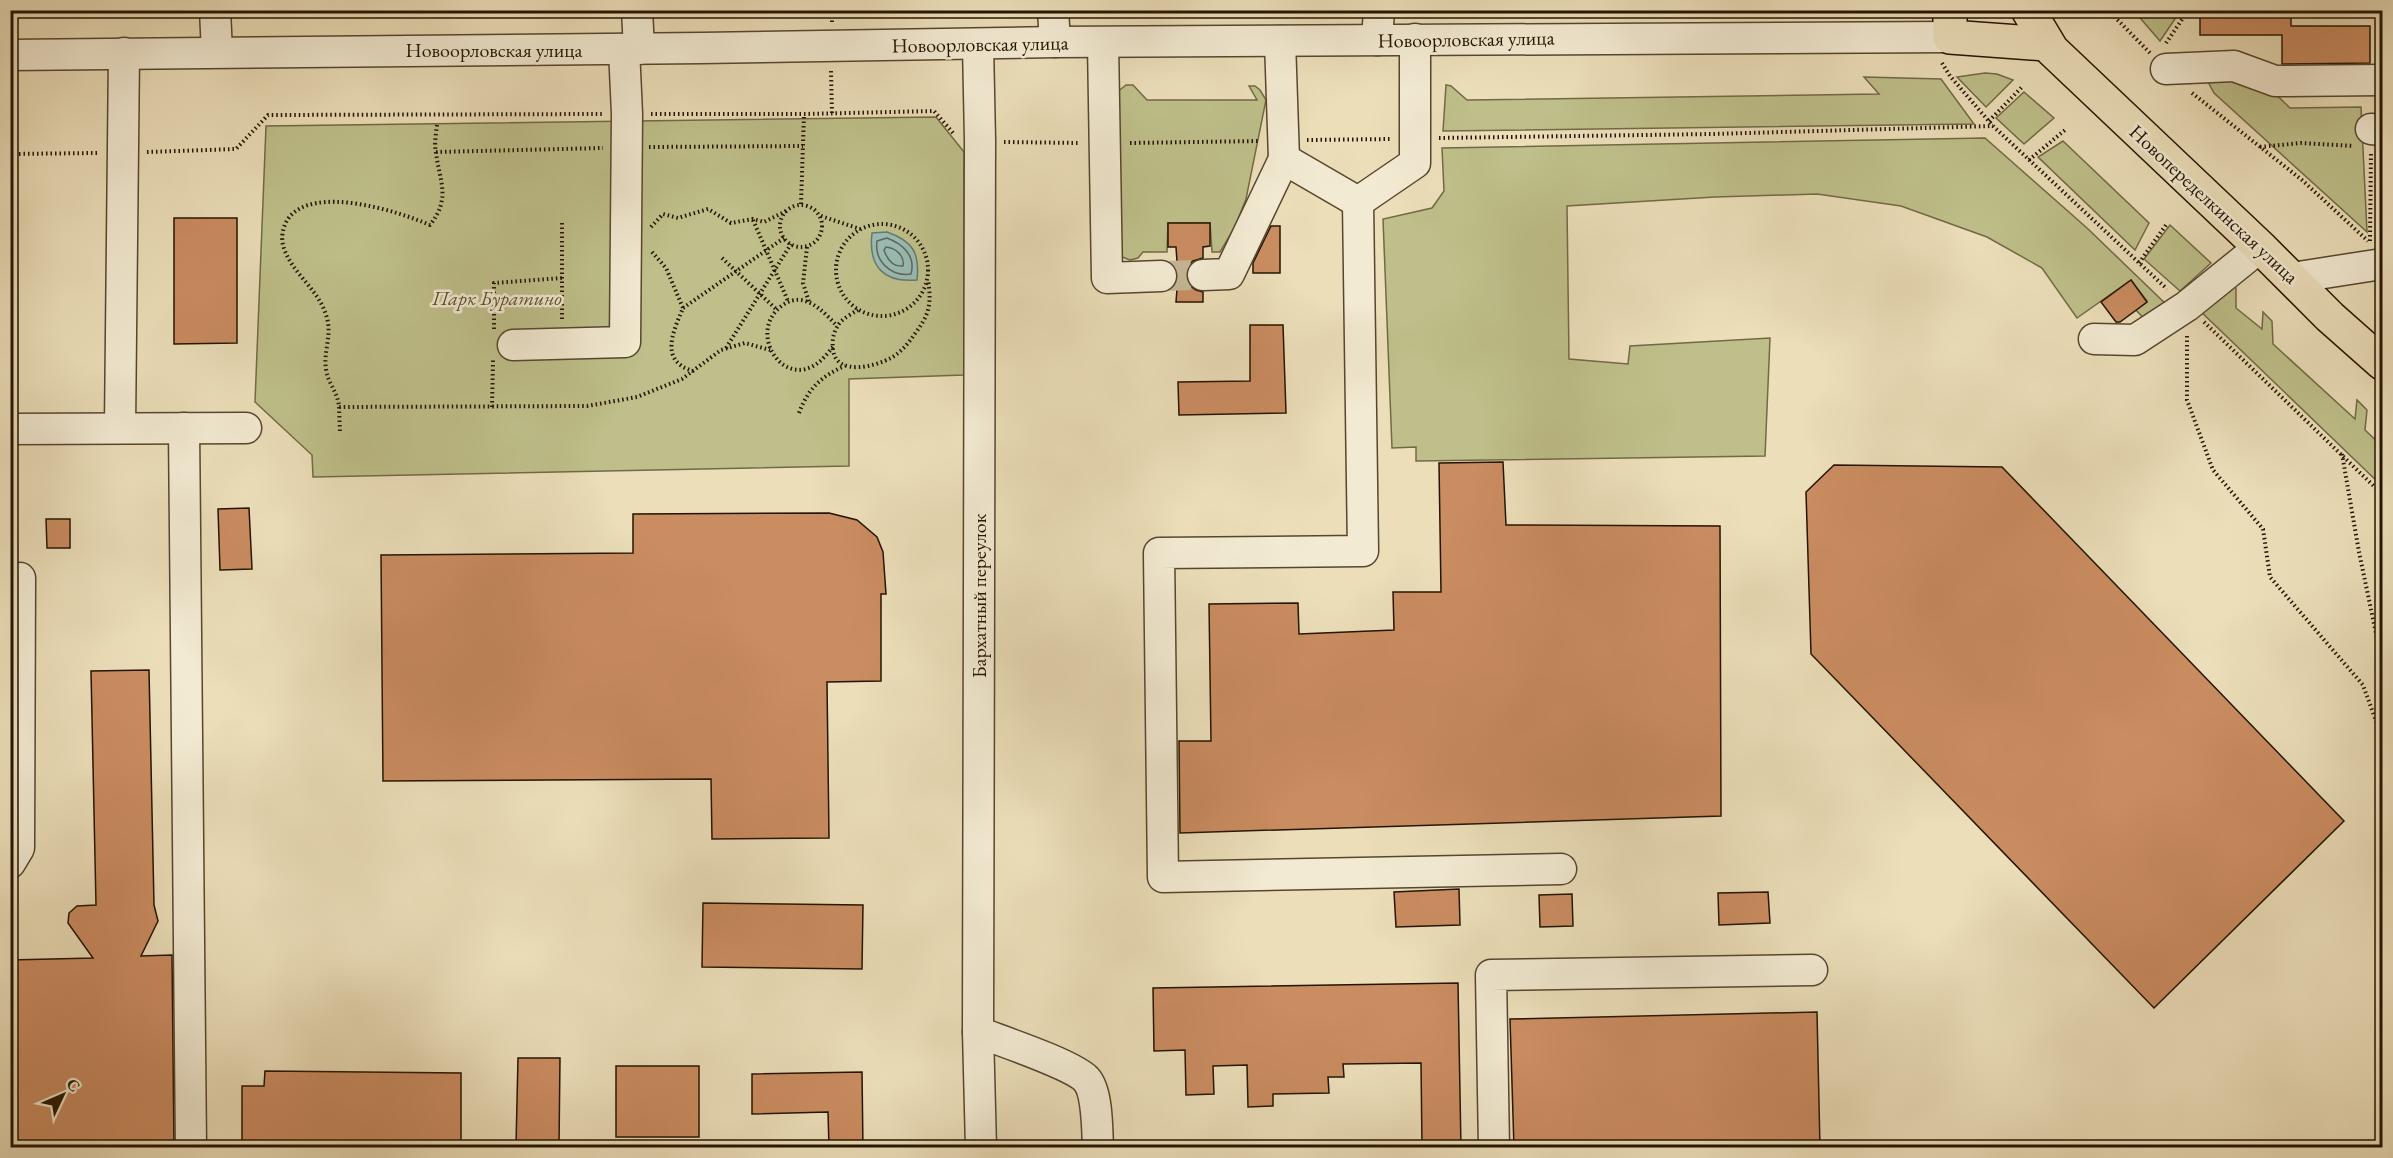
<svg xmlns="http://www.w3.org/2000/svg" width="2393" height="1158" viewBox="0 0 2393 1158" font-family="'EB Garamond',serif">
  <style>
    .green { fill: #bebf8a; stroke: #716a45; stroke-width: 1.5 }
    .water { fill: #99bbb4; stroke: #6a786c; stroke-width: 1.5 }
    .lines { fill: none; stroke-linecap: round; stroke-linejoin: round }
    .shore { stroke: #5e685a; stroke-width: 1.5 }
    .building { fill: #ca8c61; stroke: #241400; stroke-width: 1.5 }
    .minor-tunnel { stroke: #c3b694; stroke-width: 30; stroke-dasharray: 30 15; stroke-linecap: butt }
    .minor-casing { stroke: #56462e; stroke-width: 33 }
    .major-casing { stroke: #241400; stroke-width: 36 }
    .path { stroke: #241400; stroke-width: 4; stroke-dasharray: 1.5 3; stroke-linecap: butt }
    .minor { stroke: #f2ead2; stroke-width: 30 }
    .major { stroke: #ebdeb9; stroke-width: 33 }
    .labels { text-anchor: middle; stroke-width: 5; stroke-linejoin: round; paint-order: stroke }
    .street-label { font-size: 20px; fill: #241400; stroke: #f2ead2 }
    .park-label { font-size: 20px; font-style: italic; fill: #5a5030; stroke: #f2ead2 }
  </style>
  <rect width="100%" height="100%" fill="#ebdeb9"/>
  <filter id="stains"><feTurbulence type="fractalNoise" baseFrequency=".00333" numOctaves="4"/><feColorMatrix values="0 0 0 0 .2 0 0 0 0 .09 0 0 0 0 .02 0 0 0 .5 -.17"/></filter>
  <radialGradient id="worn" r=".72"><stop offset=".6" stop-color="#630" stop-opacity="0"/><stop offset="1" stop-color="#630" stop-opacity=".3"/></radialGradient>
  <g class="green">
    <path d="M 2134,11 L 2177,11 L 2177,16 L 2160,41 Z"/>
    <path d="M 1985,73 L 1997,74 L 2013,80 L 1986,107 L 1957,77 Z"/>
    <path d="M 1864,77 L 1941,79 L 1974,124 L 1443,131 L 1446,85 L 1451,86 L 1467,100 L 1879,94 Z"/>
    <path d="M 2206,78 L 2263,82 L 2290,108 L 2361,107 L 2367,232 L 2214,93 Z"/>
    <path d="M 1126,85 L 1133,85 L 1147,100 L 1257,100 L 1249,86 L 1255,86 L 1260,90 L 1266,100 L 1246,199 L 1235,227 L 1220,252 L 1212,252 L 1210,223 L 1168,223 L 1167,252 L 1143,252 L 1138,258 L 1130,260 L 1122,257 L 1116,93 Z"/>
    <path d="M 2024,92 L 2054,118 L 2024,144 L 1996,118 Z"/>
    <path d="M 936,117 L 964,152 L 964,375 L 849,379 L 849,466 L 313,477 L 312,455 L 255,402 L 266,126 Z"/>
    <path d="M 1985,138 L 2087,228 L 2171,309 L 2150,325 L 2136,310 L 2147,301 L 2131,280 L 2077,318 L 2042,268 L 1987,237 L 1901,206 L 1817,194 L 1715,197 L 1567,206 L 1569,359 L 1628,364 L 1630,346 L 1770,338 L 1765,456 L 1416,461 L 1416,447 L 1392,448 L 1383,219 L 1432,208 L 1444,191 L 1442,148 Z"/>
    <path d="M 2063,141 L 2149,223 L 2135,250 L 2038,157 Z"/>
    <path d="M 2170,225 L 2211,263 L 2180,291 L 2144,259 Z"/>
    <path d="M 2227,280 L 2236,288 L 2236,308 L 2262,329 L 2263,312 L 2272,321 L 2273,344 L 2355,419 L 2357,400 L 2367,410 L 2365,430 L 2382,446 L 2382,486 L 2195,306 Z"/>
  </g>
  <path class="water" d="M 887,232 C 913,241 920,253 917,280 C 884,283 868,267 872,233 Z"/>
  <g class="lines">
    <g class="shore">
      <path d="M 887,238 C 903,244 916,256 911,274 C 891,277 874,261 877,241 Z"/>
      <path d="M 886,247 C 896,248 905,256 903,266 C 893,267 887,259 884,250 Z"/>
    </g>
  </g>
  <g class="building">
    <path d="M 2200,10 L 2291,10 L 2291,26 L 2370,26 L 2370,63 L 2282,64 L 2282,35 L 2200,35 Z"/>
    <path d="M 174,218 L 237,218 L 237,343 L 174,344 Z"/>
    <path d="M 1168,223 L 1210,223 L 1210,246 L 1203,247 L 1203,258 L 1193,261 L 1188,266 L 1186,275 L 1189,285 L 1196,290 L 1203,292 L 1203,302 L 1176,302 L 1178,276 L 1176,247 L 1168,247 Z"/>
    <path d="M 1271,226 L 1280,226 L 1280,273 L 1253,273 L 1253,263 Z"/>
    <path d="M 2131,280 L 2147,302 L 2120,322 L 2116,322 L 2101,302 Z"/>
    <path d="M 1250,325 L 1283,325 L 1286,413 L 1179,415 L 1178,382 L 1250,381 Z"/>
    <path d="M 1503,462 L 1506,525 L 1720,526 L 1721,816 L 1180,833 L 1179,741 L 1211,741 L 1209,604 L 1298,603 L 1299,634 L 1394,630 L 1393,592 L 1441,592 L 1439,463 Z"/>
    <path d="M 1834,465 L 2002,467 L 2344,821 L 2154,1008 L 1811,654 L 1806,492 Z"/>
    <path d="M 249,508 L 252,569 L 220,570 L 218,509 Z"/>
    <path d="M 829,513 L 857,520 L 877,537 L 883,552 L 886,594 L 881,594 L 881,681 L 827,682 L 829,838 L 712,839 L 711,779 L 383,781 L 381,555 L 633,553 L 633,514 Z"/>
    <path d="M 46,519 L 70,519 L 70,548 L 47,548 Z"/>
    <path d="M 149,670 L 154,905 L 158,921 L 141,956 L 172,955 L 174,1148 L 10,1148 L 10,960 L 93,958 L 68,923 L 69,913 L 77,906 L 96,905 L 91,671 Z"/>
    <path d="M 1459,889 L 1460,925 L 1396,927 L 1394,892 Z"/>
    <path d="M 1768,892 L 1770,923 L 1719,925 L 1718,893 Z"/>
    <path d="M 1572,894 L 1573,926 L 1540,927 L 1539,895 Z"/>
    <path d="M 703,903 L 863,905 L 862,969 L 702,967 Z"/>
    <path d="M 1458,983 L 1461,1148 L 1422,1148 L 1421,1063 L 1343,1064 L 1344,1077 L 1328,1077 L 1329,1093 L 1273,1094 L 1273,1106 L 1248,1107 L 1247,1065 L 1213,1066 L 1214,1094 L 1186,1095 L 1185,1050 L 1154,1051 L 1153,988 Z"/>
    <path d="M 1817,1012 L 1820,1148 L 1514,1148 L 1510,1019 Z"/>
    <path d="M 518,1058 L 560,1058 L 559,1147 L 516,1146 Z"/>
    <rect x="616" y="1066" width="83" height="71"/>
    <path d="M 265,1071 L 461,1073 L 461,1148 L 242,1148 L 242,1086 L 264,1086 Z"/>
    <path d="M 862,1072 L 863,1148 L 829,1148 L 828,1112 L 752,1114 L 752,1074 Z"/>
  </g>
  <g class="lines">
    <path class="minor-tunnel" d="M 1161,276 L 1203,275"/>
    <defs>
      <g id="minor">
        <path d="M 215,10 L 217,52"/>
        <path d="M 637,10 L 639,49"/>
        <path d="M 1053,10 L 1055,42"/>
        <path d="M 1377,40 L 1379,10"/>
        <path d="M 1280,41 L 1284,159 L 1358,202 L 1415,163 L 1415,39"/>
        <path d="M 1103,43 L 1107,278 L 1161,276"/>
        <path d="M 978,45 L 980,141 L 978,1032 L 981,1148"/>
        <path d="M 10,55 L 702,48 L 1055,42 L 1950,37"/>
        <path d="M 2166,69 L 2234,66 L 2275,81 L 2382,80"/>
        <path d="M 2371,129 L 2382,130"/>
        <path d="M 1358,202 L 1363,551 L 1159,553 L 1163,877 L 1561,869"/>
        <path d="M 1203,275 L 1229,274 L 1284,159"/>
        <path d="M 2292,278 L 2382,264"/>
        <path d="M 2094,339 L 2135,340 L 2187,306 L 2260,247"/>
        <path d="M 513,345 L 625,342 L 627,114 L 624,49"/>
        <path d="M 120,427 L 124,53"/>
        <path d="M 184,428 L 191,1148"/>
        <path d="M 10,429 L 246,428"/>
        <path d="M 10,863 L 19,848 L 20,578"/>
        <path d="M 978,1032 C 1001,1041 1071,1064 1086,1079 C 1098,1092 1097,1130 1098,1148"/>
        <path d="M 1494,1148 L 1491,975 L 1812,970"/>
      </g>
      <g id="major">
        <path d="M 1950,10 L 1950,37 L 2046,44"/>
        <path d="M 2028,10 L 2052,50 L 2260,247 L 2330,317 L 2382,363"/>
      </g>
    </defs>
    <use href="#minor" class="minor-casing"/>
    <use href="#major" class="major-casing"/>
    <g class="path">
      <path d="M 2108,10 L 2150,53"/>
      <path d="M 832,22 L 832,10"/>
      <path d="M 2166,43 L 2183,18 L 2183,10"/>
      <path d="M 1942,63 L 1950,76 L 1993,126 L 2167,289"/>
      <path d="M 831,71 L 832,114"/>
      <path d="M 2192,93 L 2302,180 L 2368,241"/>
      <path d="M 651,114 L 804,114 L 934,111 L 954,134"/>
      <path d="M 1989,121 L 2022,87"/>
      <path d="M 437,125 C 436,134 434,144 436,153 C 440,183 451,198 430,225 C 398,211 312,184 288,219 C 283,226 281,237 283,245 C 290,272 318,288 326,315 C 333,334 323,351 326,369 C 328,384 338,392 339,407 L 587,406 L 637,397 L 682,379 L 721,350 L 745,343 L 770,350"/>
      <path d="M 1439,138 L 1712,134 L 1993,126"/>
      <path d="M 1307,140 L 1392,139"/>
      <path d="M 1004,142 L 1080,143"/>
      <path d="M 1130,143 L 1260,141"/>
      <path d="M 649,147 L 803,146"/>
      <path d="M 2260,147 L 2301,143 L 2354,146"/>
      <path d="M 147,152 L 236,149 L 268,115 L 602,114"/>
      <path d="M 436,152 L 603,148"/>
      <path d="M 10,154 L 97,153"/>
      <path d="M 2029,160 L 2065,130"/>
      <path d="M 801,204 L 804,114"/>
      <circle cx="801" cy="226" r="21"/>
      <path d="M 821,216 L 860,229"/>
      <path d="M 753,220 L 788,301"/>
      <circle cx="882" cy="270" r="46"/>
      <path d="M 651,227 L 663,214 L 678,218 L 708,209 L 731,223 L 753,219 L 764,222 L 786,211"/>
      <path d="M 2370,241 L 2371,153"/>
      <path d="M 807,247 L 803,283 L 809,302"/>
      <path d="M 652,252 L 666,268 L 683,308 C 673,332 659,361 693,371"/>
      <path d="M 722,258 L 776,309"/>
      <path d="M 2139,263 L 2166,225"/>
      <path d="M 683,308 L 784,238"/>
      <path d="M 858,310 C 851,314 840,320 837,327 C 833,334 832,342 833,350 C 837,377 876,366 891,358 C 901,352 908,344 914,335 C 929,315 932,305 928,280"/>
      <path d="M 562,319 L 562,221"/>
      <path d="M 2204,322 L 2382,494"/>
      <path d="M 494,329 L 494,283 L 562,278"/>
      <path d="M 2187,336 L 2187,400 L 2213,470 L 2263,529 L 2270,577 L 2363,685 L 2382,738"/>
      <path d="M 833,347 C 827,354 821,362 813,366 C 780,385 747,330 783,305 C 804,290 823,311 837,326"/>
      <path d="M 726,348 L 791,244"/>
      <path d="M 339,407 L 340,432"/>
      <path d="M 492,407 L 493,360"/>
      <path d="M 799,413 C 808,389 821,376 845,366"/>
      <path d="M 2342,454 L 2359,552 L 2382,662"/>
    </g>
    <use href="#minor" class="minor"/>
    <use href="#major" class="major"/>
  </g>
  <g class="labels">
    <g class="street-label">
      <text transform="translate(1466 39) rotate(-1)" y="7">Новоорловская улица</text>
      <text transform="translate(980 44) rotate(-1)" y="7">Новоорловская улица</text>
      <text x="494" y="57">Новоорловская улица</text>
      <text transform="translate(2214 204) rotate(43)" y="7">Новопеределкинская улица</text>
      <text transform="translate(979 596) rotate(-90)" y="7">Бархатный переулок</text>
    </g>
    <g class="park-label">
      <text x="497" y="305">Парк Буратино</text>
    </g>
  </g>
  <rect width="2393" height="1158" fill="none" stroke="#ebdeb9" stroke-width="36"/>
  <rect x="12" y="12" width="2369" height="1134" fill="none" stroke="#241400" stroke-width="3"/>
  <rect x="18" y="18" width="2357" height="1122" fill="none" stroke="#241400" stroke-width="1.5"/>
  <g transform="translate(63 1095) rotate(46)" stroke="#f2ead2" stroke-width="4.5" paint-order="stroke">
  <path d="M0-4.5L10 22L0 15L-10 22Z" fill="#241400"/>
  <text y="-9" font-size="16" font-weight="bold" text-anchor="middle" fill="#241400">С</text>
  </g>
  <rect width="100%" height="100%" filter="url(#stains)"/>
  <rect width="100%" height="100%" fill="url(#worn)"/>
</svg>
